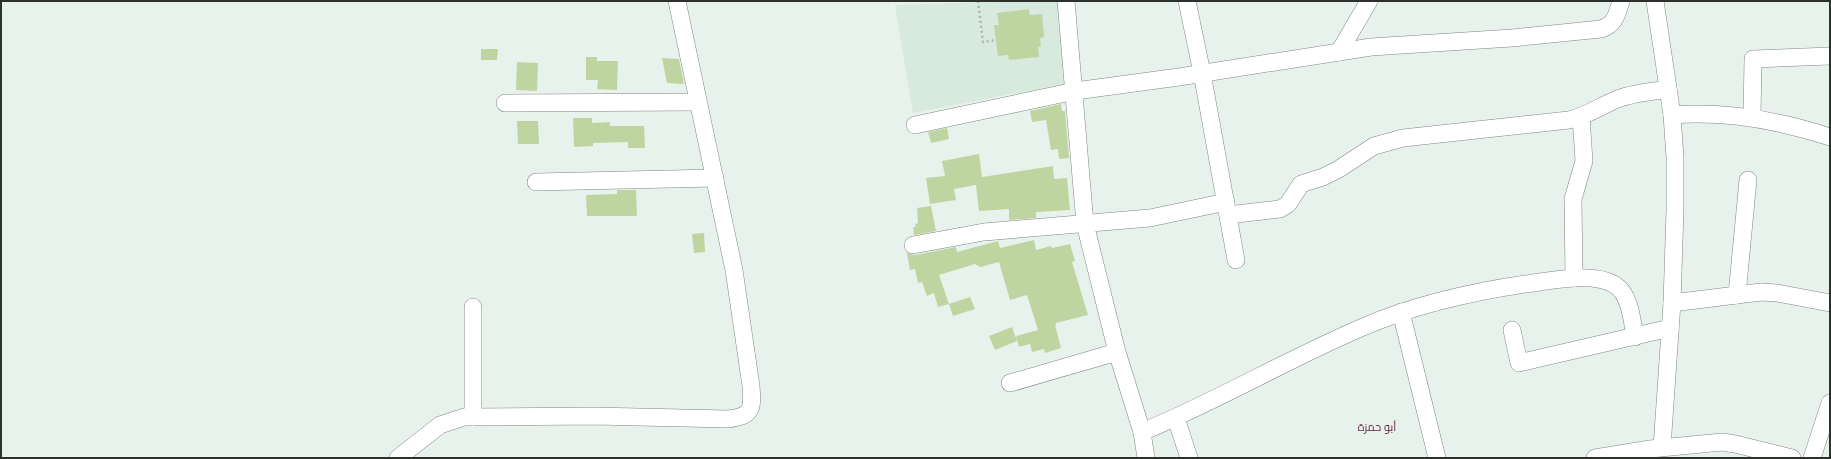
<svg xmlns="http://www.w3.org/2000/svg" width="1831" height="459" viewBox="0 0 1831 459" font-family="'Open Sans',Cairo,sans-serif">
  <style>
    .built { fill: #d8e9de }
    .building { fill: #bfd5a1 }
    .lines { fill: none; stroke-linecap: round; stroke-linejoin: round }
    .minor-casing { stroke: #7e8782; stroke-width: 18 }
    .path { stroke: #acb4af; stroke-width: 2.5; stroke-dasharray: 2 3; stroke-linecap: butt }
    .minor { stroke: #fff; stroke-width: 17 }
    .labels { text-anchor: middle; stroke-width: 4; stroke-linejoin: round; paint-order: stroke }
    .neighbourhood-label { font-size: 11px; fill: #64213b; stroke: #e8f2ec }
  </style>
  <rect width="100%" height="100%" fill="#e8f2ec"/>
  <path class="built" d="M 1017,1 L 1058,1 L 1064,84 L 913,113 L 895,5 Z"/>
  <g class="building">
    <path d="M 1029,9 L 1030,15 L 1042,14 L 1044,37 L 1040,38 L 1041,47 L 1038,47 L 1039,57 L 1009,60 L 1008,55 L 998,56 L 994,25 L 999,25 L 997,13 Z"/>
    <path d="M 481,49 L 498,49 L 497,60 L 481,60 Z"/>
    <path d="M 586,57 L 597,57 L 597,61 L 618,61 L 617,90 L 597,89 L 598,80 L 586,80 Z"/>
    <path d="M 662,58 L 679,59 L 684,84 L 667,83 Z"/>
    <path d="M 517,62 L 538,63 L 537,91 L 516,90 Z"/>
    <path d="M 1061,104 L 1062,111 L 1065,111 L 1069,158 L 1059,159 L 1058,149 L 1051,150 L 1046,120 L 1032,122 L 1030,111 Z"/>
    <path d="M 573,118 L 592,118 L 592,123 L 610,122 L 610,126 L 644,126 L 645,148 L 628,148 L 628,142 L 593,143 L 593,146 L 574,147 Z"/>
    <path d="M 517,121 L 538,121 L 539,144 L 518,144 Z"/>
    <path d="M 947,128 L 949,139 L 931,143 L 928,132 Z"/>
    <path d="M 979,154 L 982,177 L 1053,166 L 1054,179 L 1067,178 L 1070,210 L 1036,212 L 1036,218 L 1009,220 L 1009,209 L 979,211 L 976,185 L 954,189 L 956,200 L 930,204 L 926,178 L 945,176 L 942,161 Z"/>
    <path d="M 617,190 L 636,190 L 637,216 L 587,216 L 586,195 L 617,194 Z"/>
    <path d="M 931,206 L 936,231 L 914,235 L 913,227 L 916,227 L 915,224 L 918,223 L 917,208 Z"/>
    <path d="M 704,233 L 705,252 L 694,253 L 692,234 Z"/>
    <path d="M 1034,240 L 1036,250 L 1051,246 L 1052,248 L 1070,244 L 1075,261 L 1072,262 L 1088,315 L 1056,323 L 1056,325 L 1055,325 L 1061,348 L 1045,353 L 1044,349 L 1032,352 L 1030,344 L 1019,347 L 1016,336 L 1038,330 L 1027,295 L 1010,300 L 999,262 L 980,267 L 975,264 L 939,275 L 949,304 L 938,307 L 934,293 L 927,296 L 922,282 L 918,283 L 915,269 L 910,270 L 907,253 L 915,255 L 956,247 L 957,252 L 998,241 L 1000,248 Z"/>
    <path d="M 970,297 L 975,309 L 953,316 L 949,304 Z"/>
    <path d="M 1012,327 L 1017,341 L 995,350 L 989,336 Z"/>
  </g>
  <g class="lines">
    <defs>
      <g id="minor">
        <path d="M 1066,1 L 1085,224 L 1117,352 L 1142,432 L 1146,458"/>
        <path d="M 1187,1 L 1202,73 L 1236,260"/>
        <path d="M 1655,1 L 1672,115 L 1675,157 L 1675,210 L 1672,303 L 1662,447"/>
        <path d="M 1339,52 L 1369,1"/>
        <path d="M 505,103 L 698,102"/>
        <path d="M 1672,115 C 1727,111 1778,120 1830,137"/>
        <path d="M 1752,117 L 1753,59 L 1830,56"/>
        <path d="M 915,125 L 1075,91 L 1179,77 L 1371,47 L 1512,38 L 1601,29 C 1615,25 1617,14 1621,1"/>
        <path d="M 536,182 L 715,178"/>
        <path d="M 1228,215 L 1280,209 L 1288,204 L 1301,184 L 1323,177 L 1339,169 L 1374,146 L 1403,138 L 1569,120 C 1586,116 1599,107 1615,100 C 1631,93 1650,92 1668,89"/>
        <path d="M 913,245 L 984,232 L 1150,218 L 1226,202"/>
        <path d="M 1574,278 L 1573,199 L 1584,161 L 1581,117"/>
        <path d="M 1737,295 L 1748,180"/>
        <path d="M 1672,303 L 1761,292 L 1777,293 L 1830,303"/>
        <path d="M 1401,312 L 1437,458"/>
        <path d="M 1512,330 L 1519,363 L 1670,328"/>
        <path d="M 1010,383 L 1117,352"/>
        <path d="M 473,417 L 473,307"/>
        <path d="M 1176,418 L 1189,458"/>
        <path d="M 1142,432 C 1217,401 1288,359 1363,327 C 1419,303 1480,290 1540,282 C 1561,279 1596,273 1615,285 C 1630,294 1632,320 1635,337"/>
        <path d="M 398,458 L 440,425 L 464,417 L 594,416 L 728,419 C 752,416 753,410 751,386 L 734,270 L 677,1"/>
        <path d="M 1595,458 L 1650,449 L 1722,442 L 1735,444 L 1792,458"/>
        <path d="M 1812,458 L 1830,403"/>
      </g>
    </defs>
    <use href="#minor" class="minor-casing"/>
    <path class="path" d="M 978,1 L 983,42 L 996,40"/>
    <use href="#minor" class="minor"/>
  </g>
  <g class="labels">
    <g class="neighbourhood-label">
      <text x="1377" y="431">أبو حمزة</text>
    </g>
  </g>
  <rect width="1831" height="459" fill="none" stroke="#2d312e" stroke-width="4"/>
</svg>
